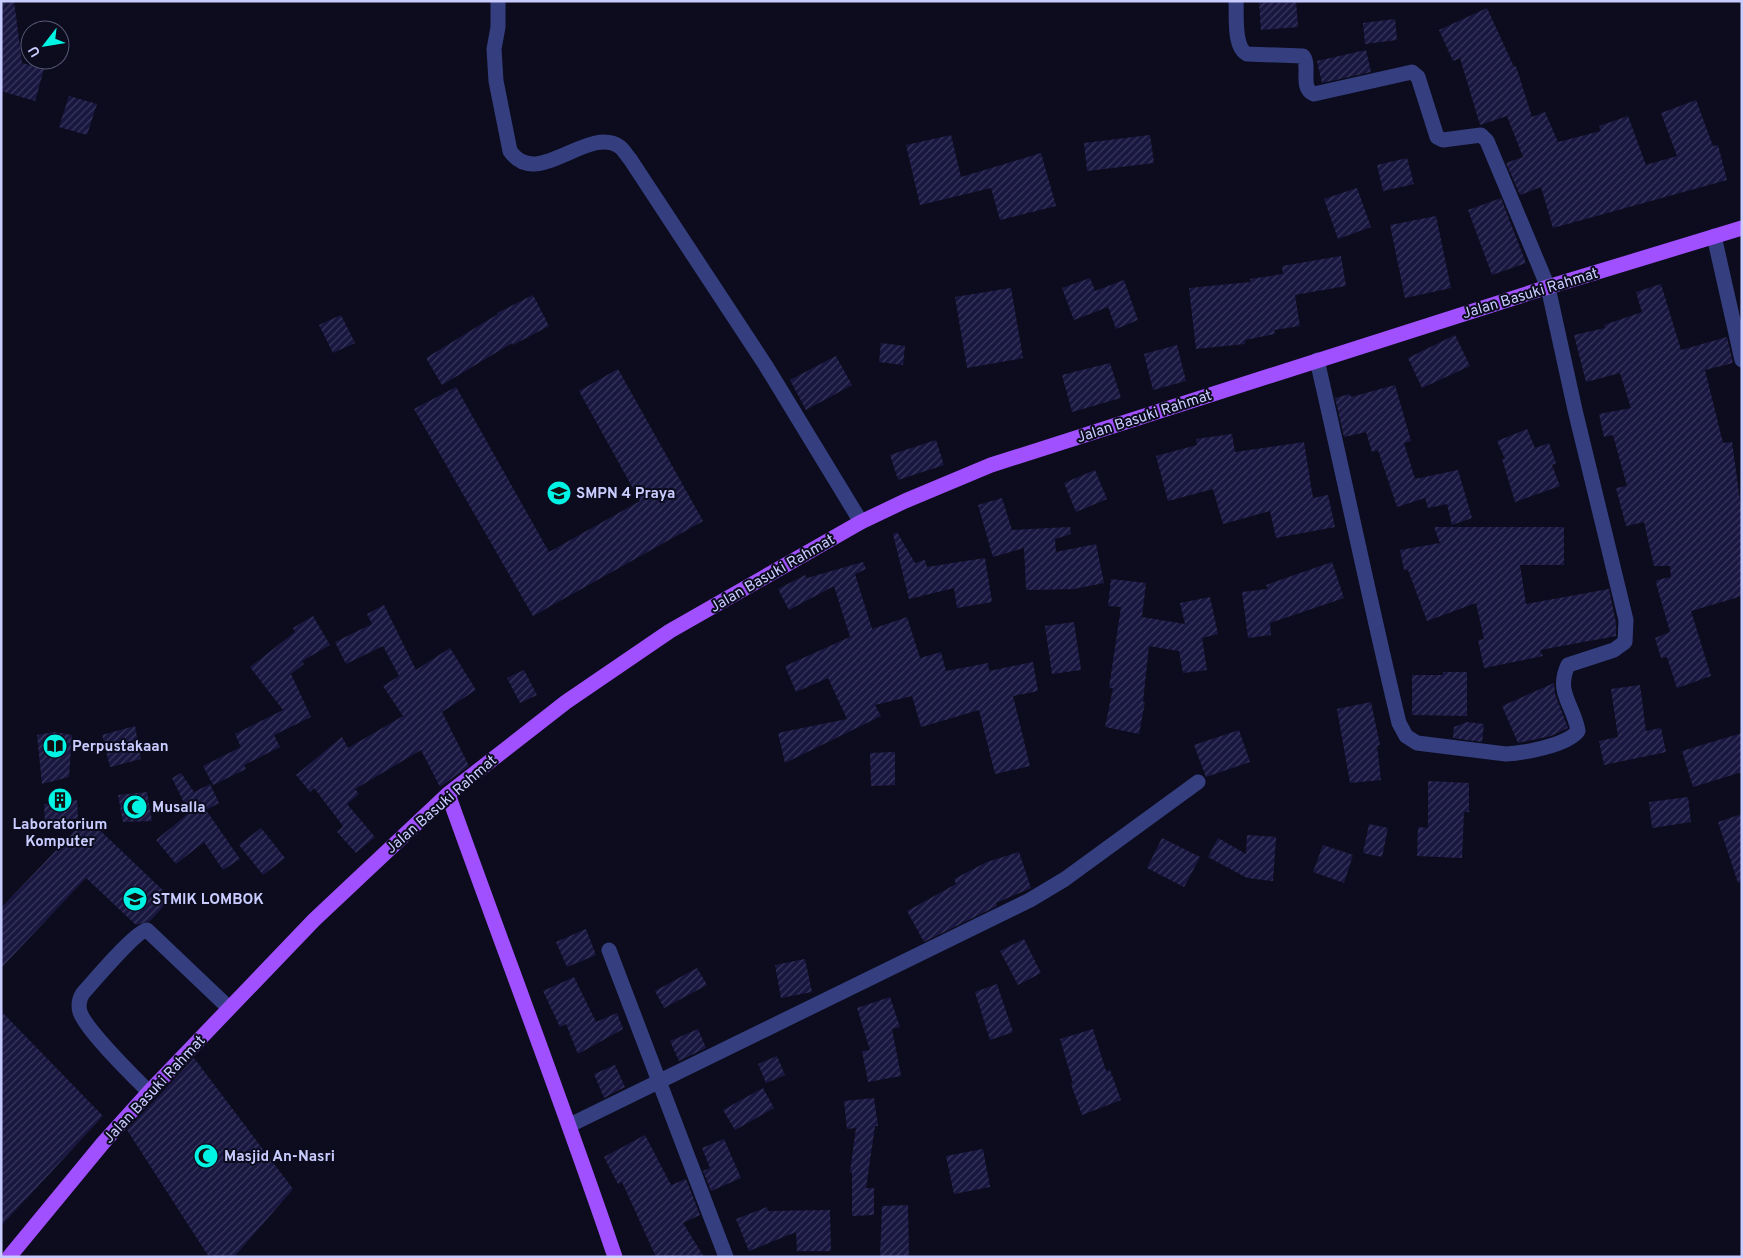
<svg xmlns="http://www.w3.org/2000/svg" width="1743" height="1258" viewBox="0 0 1743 1258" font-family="Overpass,sans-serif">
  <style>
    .building { fill: url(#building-hatch) }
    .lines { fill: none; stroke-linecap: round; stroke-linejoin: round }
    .minor { stroke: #353f7f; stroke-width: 15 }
    .major { stroke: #a050ff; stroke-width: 15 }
    .labels { text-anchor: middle; stroke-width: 4; stroke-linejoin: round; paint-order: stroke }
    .street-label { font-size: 15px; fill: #c9ccff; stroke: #0c0c1e }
    .poi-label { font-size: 15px; font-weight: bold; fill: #c9ccff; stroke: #0c0c1e; text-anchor: start }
  </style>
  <defs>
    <pattern id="building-hatch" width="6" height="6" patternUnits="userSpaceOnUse" patternTransform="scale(1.25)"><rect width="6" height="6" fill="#191740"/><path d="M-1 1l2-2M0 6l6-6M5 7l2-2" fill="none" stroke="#39385d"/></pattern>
  </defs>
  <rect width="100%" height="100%" fill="#0c0c1e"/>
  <g class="building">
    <path d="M 1,1 L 14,1 L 22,63 L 44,69 L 35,101 L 1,91 Z"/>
    <path d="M 1259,1 L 1296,1 L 1298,27 L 1261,30 Z"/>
    <path d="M 1487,8 L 1514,67 L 1516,66 L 1532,117 L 1545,112 L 1558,142 L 1601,131 L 1599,126 L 1628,116 L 1646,165 L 1677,156 L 1661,113 L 1696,100 L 1713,146 L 1718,145 L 1727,180 L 1553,228 L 1541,187 L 1520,195 L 1506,163 L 1523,157 L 1507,116 L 1480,125 L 1460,58 L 1453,61 L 1439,30 Z"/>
    <path d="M 1395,19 L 1397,40 L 1365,44 L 1363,23 Z"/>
    <path d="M 1366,50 L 1371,72 L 1322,83 L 1317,61 Z"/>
    <path d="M 69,96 L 97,104 L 87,135 L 59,127 Z"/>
    <path d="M 951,135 L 961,177 L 1041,153 L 1056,206 L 1000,220 L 991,188 L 920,205 L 906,145 Z"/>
    <path d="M 1150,135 L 1154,163 L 1087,171 L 1084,143 Z"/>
    <path d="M 1407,158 L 1414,184 L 1383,191 L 1377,165 Z"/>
    <path d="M 1357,188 L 1371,227 L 1338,239 L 1324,199 Z"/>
    <path d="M 1501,198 L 1526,263 L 1492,275 L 1468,210 Z"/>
    <path d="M 1436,216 L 1451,288 L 1405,298 L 1390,225 Z"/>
    <path d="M 1341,256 L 1346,286 L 1295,295 L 1300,326 L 1274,330 L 1275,334 L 1245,340 L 1245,344 L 1196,349 L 1189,288 L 1251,282 L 1250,279 L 1283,274 L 1282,266 Z"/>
    <path d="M 1090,278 L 1095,291 L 1124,280 L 1138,320 L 1116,329 L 1108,307 L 1074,320 L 1062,288 Z"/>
    <path d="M 1661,284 L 1681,350 L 1727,337 L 1733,363 L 1705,370 L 1723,443 L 1732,442 L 1742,515 L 1742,596 L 1691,611 L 1711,676 L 1677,688 L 1667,657 L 1661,658 L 1655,638 L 1670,632 L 1656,583 L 1657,580 L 1671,577 L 1670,566 L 1654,566 L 1644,522 L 1626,526 L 1616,488 L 1627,486 L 1613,435 L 1604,437 L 1599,414 L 1631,408 L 1620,373 L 1586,382 L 1574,335 L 1605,328 L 1604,325 L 1642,312 L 1636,292 Z"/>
    <path d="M 1011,288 L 1023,358 L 967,368 L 955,297 Z"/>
    <path d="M 533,295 L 549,326 L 513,345 L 512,343 L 442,385 L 426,358 L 498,314 L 497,313 Z"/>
    <path d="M 341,315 L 355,343 L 333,353 L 319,325 Z"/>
    <path d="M 1455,335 L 1470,366 L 1422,388 L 1408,358 Z"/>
    <path d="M 881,343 L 905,346 L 903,365 L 879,362 Z"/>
    <path d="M 1177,345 L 1186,381 L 1153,390 L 1144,354 Z"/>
    <path d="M 836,356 L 852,385 L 806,410 L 790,380 Z"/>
    <path d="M 1110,363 L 1121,398 L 1072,412 L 1062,375 Z"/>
    <path d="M 618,369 L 703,521 L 533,616 L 414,409 L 456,387 L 549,552 L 640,501 L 579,391 Z"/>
    <path d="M 1395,385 L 1411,441 L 1404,443 L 1415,479 L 1458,470 L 1472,518 L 1452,525 L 1447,504 L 1428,508 L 1425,498 L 1397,507 L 1378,450 L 1372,452 L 1366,432 L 1344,437 L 1335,398 L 1350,394 L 1351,397 Z"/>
    <path d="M 1527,429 L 1535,448 L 1549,443 L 1556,463 L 1552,465 L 1560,486 L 1515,502 L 1502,459 L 1505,459 L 1497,441 Z"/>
    <path d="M 1232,434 L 1235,452 L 1304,442 L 1313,498 L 1328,495 L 1335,527 L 1276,538 L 1270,511 L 1223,524 L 1213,489 L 1168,501 L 1156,456 L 1197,445 L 1196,439 Z"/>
    <path d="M 936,440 L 944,465 L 898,480 L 890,455 Z"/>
    <path d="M 1095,470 L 1107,499 L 1076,512 L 1064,483 Z"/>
    <path d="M 1002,498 L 1012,530 L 1070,527 L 1071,534 L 1055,539 L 1056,552 L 1096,544 L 1104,583 L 1074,589 L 1026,590 L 1024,548 L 993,557 L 978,505 Z"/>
    <path d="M 1434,527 L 1564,527 L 1564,565 L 1520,565 L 1526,604 L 1609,589 L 1616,623 L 1616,636 L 1540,650 L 1543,656 L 1484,668 L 1478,640 L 1484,639 L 1476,603 L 1427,621 L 1408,570 L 1404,570 L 1400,550 L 1440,543 Z"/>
    <path d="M 897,532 L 915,563 L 925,560 L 927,567 L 985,558 L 992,602 L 957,608 L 954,588 L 909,599 L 893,534 Z"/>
    <path d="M 863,562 L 866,569 L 855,574 L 872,629 L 907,617 L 920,658 L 941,652 L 946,671 L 988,663 L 989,671 L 1033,662 L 1038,691 L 1013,696 L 1030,766 L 995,774 L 979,710 L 921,727 L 912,696 L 875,705 L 881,716 L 785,763 L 778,733 L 847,719 L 828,678 L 796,692 L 785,666 L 850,637 L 834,586 L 789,610 L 778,589 L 805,575 L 807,578 Z"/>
    <path d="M 1332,562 L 1344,598 L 1270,623 L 1271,635 L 1248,638 L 1242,592 L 1268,589 L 1266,585 Z"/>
    <path d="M 1111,579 L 1146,583 L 1142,617 L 1185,624 L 1180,603 L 1210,597 L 1218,634 L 1202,638 L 1207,670 L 1183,673 L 1179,651 L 1149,646 L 1143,702 L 1145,702 L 1139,734 L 1105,727 L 1113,688 L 1109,688 L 1121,607 L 1108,606 Z"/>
    <path d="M 384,605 L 416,670 L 450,648 L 476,690 L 442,712 L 469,766 L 440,787 L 421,750 L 355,789 L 359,794 L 347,804 L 375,837 L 356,853 L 337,832 L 343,826 L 314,788 L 310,792 L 296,775 L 342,737 L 348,748 L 403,716 L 383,686 L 399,676 L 383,646 L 346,664 L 335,642 L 372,624 L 367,614 Z"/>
    <path d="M 313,616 L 330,645 L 302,661 L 304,664 L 291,674 L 311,717 L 274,735 L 280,747 L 244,765 L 246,769 L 213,785 L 203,766 L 241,747 L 235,734 L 283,710 L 250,667 L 295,632 L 293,628 Z"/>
    <path d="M 1074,622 L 1081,670 L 1052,674 L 1045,626 Z"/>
    <path d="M 524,670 L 537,695 L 520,703 L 507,678 Z"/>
    <path d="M 1443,672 L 1467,672 L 1467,716 L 1412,715 L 1412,675 L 1443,675 Z"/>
    <path d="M 1554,683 L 1555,694 L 1568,728 L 1551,736 L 1518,743 L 1502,706 Z"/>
    <path d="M 1640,685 L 1646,731 L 1661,728 L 1666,752 L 1604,765 L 1599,741 L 1618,737 L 1611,689 Z"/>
    <path d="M 1371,702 L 1380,745 L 1377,746 L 1381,780 L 1350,783 L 1337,709 Z"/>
    <path d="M 1467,722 L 1484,724 L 1482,742 L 1453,738 L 1454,727 Z"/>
    <path d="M 135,726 L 141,759 L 110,767 L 102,735 Z"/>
    <path d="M 1239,730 L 1250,762 L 1206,777 L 1194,745 Z"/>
    <path d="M 54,732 L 72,735 L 69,777 L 42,784 L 37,735 Z"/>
    <path d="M 1742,733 L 1742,772 L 1693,787 L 1682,751 Z"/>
    <path d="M 895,752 L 895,785 L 871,786 L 870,753 Z"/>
    <path d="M 181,773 L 194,792 L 210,784 L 219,803 L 206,810 L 240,859 L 223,870 L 204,842 L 176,864 L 156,840 L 189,813 L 172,778 Z"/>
    <path d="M 1428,781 L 1469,783 L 1469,812 L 1464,812 L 1462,858 L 1417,856 L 1418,827 L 1428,828 Z"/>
    <path d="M 147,792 L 152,821 L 123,822 L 118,795 Z"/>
    <path d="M 1688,797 L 1691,822 L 1652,828 L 1649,802 Z"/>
    <path d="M 77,800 L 78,818 L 45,824 L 44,804 Z"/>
    <path d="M 1742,814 L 1742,882 L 1738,883 L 1718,822 Z"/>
    <path d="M 87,818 L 171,898 L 150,921 L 136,925 L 86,878 L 1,968 L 1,908 Z"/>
    <path d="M 1369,824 L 1388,828 L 1382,857 L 1363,853 Z"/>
    <path d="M 261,828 L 285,858 L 263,875 L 239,845 Z"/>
    <path d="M 1247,835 L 1276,837 L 1273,881 L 1247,878 L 1208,857 L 1218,838 L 1246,854 Z"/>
    <path d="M 1162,838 L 1200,857 L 1184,887 L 1147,868 Z"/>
    <path d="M 1323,845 L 1353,855 L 1344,883 L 1313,872 Z"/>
    <path d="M 1019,852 L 1031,888 L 996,903 L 997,906 L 924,942 L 907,911 L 956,884 L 954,879 L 987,862 Z"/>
    <path d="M 586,929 L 596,955 L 567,967 L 556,942 Z"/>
    <path d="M 1024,939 L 1041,973 L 1018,985 L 1000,951 Z"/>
    <path d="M 805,959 L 812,992 L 781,998 L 775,965 Z"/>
    <path d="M 697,968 L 707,985 L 664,1008 L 655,991 Z"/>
    <path d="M 574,977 L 596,1022 L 617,1013 L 623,1029 L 578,1054 L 566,1024 L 560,1027 L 543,991 Z"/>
    <path d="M 997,984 L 1013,1032 L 990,1040 L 975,992 Z"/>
    <path d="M 890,997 L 900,1027 L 892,1029 L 901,1076 L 868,1082 L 862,1051 L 870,1050 L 857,1008 Z"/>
    <path d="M 1,1011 L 103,1116 L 1,1226 Z"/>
    <path d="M 698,1029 L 706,1048 L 679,1061 L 670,1041 Z"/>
    <path d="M 1093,1029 L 1106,1071 L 1110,1070 L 1121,1100 L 1082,1115 L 1071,1084 L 1073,1083 L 1060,1039 Z"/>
    <path d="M 777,1056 L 785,1075 L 766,1083 L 758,1064 Z"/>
    <path d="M 194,1058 L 293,1189 L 234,1257 L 209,1257 L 127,1130 Z"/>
    <path d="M 615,1065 L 625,1087 L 604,1098 L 594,1074 Z"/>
    <path d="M 763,1088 L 774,1108 L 735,1130 L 723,1110 Z"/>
    <path d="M 874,1098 L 878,1126 L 875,1126 L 866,1188 L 874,1188 L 874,1215 L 852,1216 L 852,1172 L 850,1172 L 856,1128 L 847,1129 L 844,1101 Z"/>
    <path d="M 645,1135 L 671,1185 L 686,1179 L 700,1215 L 683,1223 L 704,1257 L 656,1257 L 622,1182 L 618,1184 L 604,1157 Z"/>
    <path d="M 724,1139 L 741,1178 L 711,1191 L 703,1171 L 710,1168 L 702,1148 Z"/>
    <path d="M 983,1149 L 990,1187 L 954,1194 L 946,1156 Z"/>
    <path d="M 908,1205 L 909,1257 L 880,1257 L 882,1206 Z"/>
    <path d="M 767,1207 L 768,1211 L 830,1210 L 831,1251 L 797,1251 L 796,1232 L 749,1251 L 736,1219 Z"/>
  </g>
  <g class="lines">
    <g class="minor">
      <path d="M 498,1 L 498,27 L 494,49 L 496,81 L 510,151 C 537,191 588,124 620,147 C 624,150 627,156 630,159 L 766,366 L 861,522"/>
      <path d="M 1236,1 C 1237,15 1233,47 1247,54 L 1303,56 C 1311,66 1299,88 1314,94 L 1412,72 L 1418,77 L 1437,137 L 1443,140 L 1481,135 L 1487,141 L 1548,287 L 1575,410 L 1626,620 L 1625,642 L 1614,650 L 1568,665 C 1555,693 1574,705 1578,731 C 1566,746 1523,753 1506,754 L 1417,743 L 1406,736 L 1399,723 C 1370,603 1345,481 1317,360"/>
      <path d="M 1714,236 L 1742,360"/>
      <path d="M 609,950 L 726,1257"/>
      <path d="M 149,1092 C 133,1076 86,1030 80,1012 C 78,1005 79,999 83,993 C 93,982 136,931 147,930 L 229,1008"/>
      <path d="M 570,1125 L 1030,900 L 1065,879 L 1198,782"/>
    </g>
    <g class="major">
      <path d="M 448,794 C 503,948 562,1101 615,1257"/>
      <path d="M 9,1257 L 103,1143 L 149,1092 L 314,920 L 448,794 L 566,702 L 670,631 L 861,522 L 905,501 L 991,465 L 1548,287 L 1742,228"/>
    </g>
  </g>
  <defs>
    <symbol id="school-disc" viewBox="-11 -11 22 22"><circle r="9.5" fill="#00f4e4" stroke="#0c0c1e"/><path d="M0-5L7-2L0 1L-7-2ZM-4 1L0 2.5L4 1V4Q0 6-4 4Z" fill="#111"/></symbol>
    <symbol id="library-disc" viewBox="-11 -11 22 22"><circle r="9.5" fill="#00f4e4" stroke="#0c0c1e"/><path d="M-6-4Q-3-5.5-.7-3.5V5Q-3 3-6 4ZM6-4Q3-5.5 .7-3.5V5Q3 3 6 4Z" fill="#111"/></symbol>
    <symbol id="building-disc" viewBox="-11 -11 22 22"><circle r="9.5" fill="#00f4e4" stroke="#0c0c1e"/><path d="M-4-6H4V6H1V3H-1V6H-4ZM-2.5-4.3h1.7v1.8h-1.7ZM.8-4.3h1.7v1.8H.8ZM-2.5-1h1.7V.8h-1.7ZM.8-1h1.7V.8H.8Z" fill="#111"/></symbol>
    <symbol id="mosque-disc" viewBox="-11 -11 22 22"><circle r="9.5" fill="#00f4e4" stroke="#0c0c1e"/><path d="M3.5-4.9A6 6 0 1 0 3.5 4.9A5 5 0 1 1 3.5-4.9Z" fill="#111"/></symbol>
    <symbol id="university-disc" viewBox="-11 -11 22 22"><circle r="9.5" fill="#00f4e4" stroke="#0c0c1e"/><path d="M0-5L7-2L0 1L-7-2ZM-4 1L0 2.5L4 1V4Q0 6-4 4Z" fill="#111"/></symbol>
  </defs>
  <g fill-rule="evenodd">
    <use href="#school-disc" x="545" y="479" width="28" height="28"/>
    <use href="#library-disc" x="41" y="732" width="28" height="28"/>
    <use href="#building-disc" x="46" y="786" width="28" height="28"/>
    <use href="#mosque-disc" x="121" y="793" width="28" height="28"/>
    <use href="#university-disc" x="121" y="885" width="28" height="28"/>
    <use href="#mosque-disc" x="192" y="1142" width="28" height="28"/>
  </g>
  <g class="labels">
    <g class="street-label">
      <text transform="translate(1530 293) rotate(-17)" y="5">Jalan Basuki Rahmat</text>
      <text transform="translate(1144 416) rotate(-18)" y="5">Jalan Basuki Rahmat</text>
      <text transform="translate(772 573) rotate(-30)" y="5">Jalan Basuki Rahmat</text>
      <text transform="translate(441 804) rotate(-41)" y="5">Jalan Basuki Rahmat</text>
      <text transform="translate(154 1089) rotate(-47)" y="5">Jalan Basuki Rahmat</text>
    </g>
    <g class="poi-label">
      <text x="576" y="498">SMPN 4 Praya</text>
      <text x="72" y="751">Perpustakaan</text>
      <text x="152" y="812">Musalla</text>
      <text x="60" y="829" text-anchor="middle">Laboratorium<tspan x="60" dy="17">Komputer</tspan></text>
      <text x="152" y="904">STMIK LOMBOK</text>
      <text x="224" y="1161">Masjid An-Nasri</text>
    </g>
  </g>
  <rect width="1743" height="1258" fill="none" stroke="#c9ccff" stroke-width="5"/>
  <g transform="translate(45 45) rotate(239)"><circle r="24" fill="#0c0c1e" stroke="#585978"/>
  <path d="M0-4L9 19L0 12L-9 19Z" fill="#00f4e4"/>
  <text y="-8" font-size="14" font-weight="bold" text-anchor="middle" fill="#c9ccff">U</text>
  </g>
</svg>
